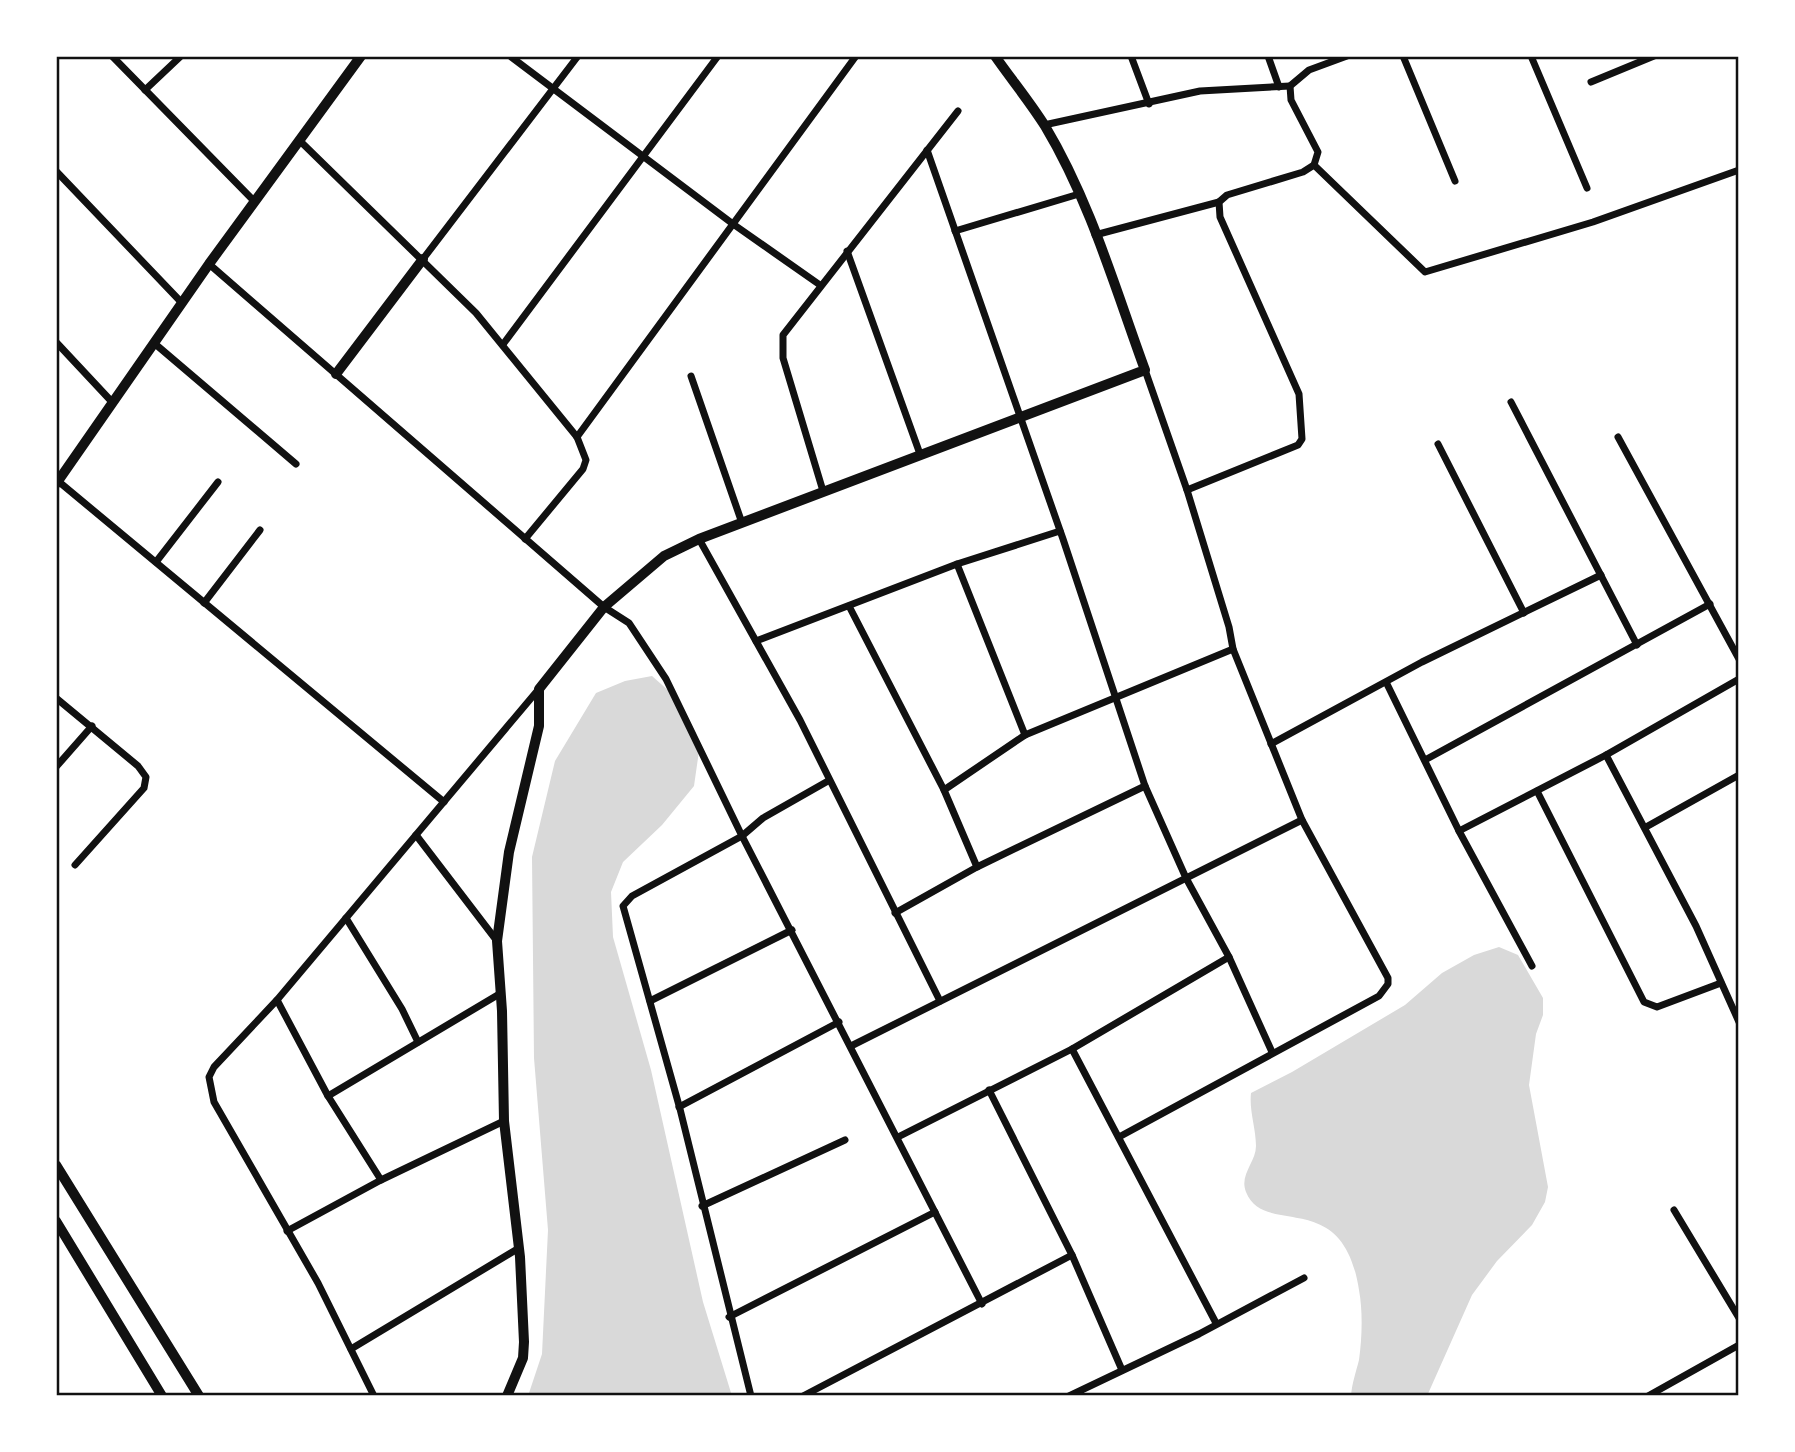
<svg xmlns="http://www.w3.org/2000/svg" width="1795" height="1452" viewBox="0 0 1795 1452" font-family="'Fira Sans',sans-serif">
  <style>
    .water { fill: #d9d9d9 }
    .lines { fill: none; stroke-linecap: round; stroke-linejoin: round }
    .minor { stroke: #111; stroke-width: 7 }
    .tertiary { stroke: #111; stroke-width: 10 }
    .neatline { fill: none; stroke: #111; stroke-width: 2.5 }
  </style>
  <rect width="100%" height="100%" fill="#fff"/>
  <g class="water">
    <path d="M 652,676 L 670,692 L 699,751 L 694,786 L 662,825 L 623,862 L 611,892 L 613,937 L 651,1070 L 703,1302 L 732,1396 L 528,1396 L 542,1354 L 548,1230 L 534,1058 L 532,857 L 555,761 L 596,693 L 625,681 Z"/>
    <path d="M 1499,947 L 1518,955 L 1543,998 L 1543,1015 L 1536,1034 L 1529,1085 L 1548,1187 L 1545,1202 L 1532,1225 L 1497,1261 L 1472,1295 L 1427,1396 L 1351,1396 C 1352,1383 1356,1372 1359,1360 C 1362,1338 1363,1312 1359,1290 C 1343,1185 1265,1239 1246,1192 C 1239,1175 1256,1162 1256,1146 C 1256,1128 1249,1111 1251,1093 L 1292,1072 L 1405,1005 L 1442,973 L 1474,955 Z"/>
  </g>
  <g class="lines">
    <g class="minor">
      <path d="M 112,56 L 255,202"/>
      <path d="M 510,56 L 733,224 L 820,285"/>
      <path d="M 1131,56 L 1149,104"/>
      <path d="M 1268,56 L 1279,87"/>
      <path d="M 1403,56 L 1455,181"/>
      <path d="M 1531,56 L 1587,188"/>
      <path d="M 1591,82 L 1654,56"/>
      <path d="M 145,90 L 181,56"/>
      <path d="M 1044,125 L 1200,91 L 1290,86"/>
      <path d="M 299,140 L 476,313 L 577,437 L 586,460 L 583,469 L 525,539"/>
      <path d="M 927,150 L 1063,539 L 1145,786 L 1186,878 L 1229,957 L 1272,1052"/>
      <path d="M 1314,165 L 1425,272 L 1593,222 L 1739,170"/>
      <path d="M 56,171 L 182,303"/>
      <path d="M 955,231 L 1079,194"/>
      <path d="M 1095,235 L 1219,202"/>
      <path d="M 847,251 L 920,454"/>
      <path d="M 423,259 L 578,56"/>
      <path d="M 209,264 L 604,607 L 629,623 L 666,679 L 742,836 L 982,1304"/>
      <path d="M 56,342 L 113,403"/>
      <path d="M 154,343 L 296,464"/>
      <path d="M 504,343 L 718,56"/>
      <path d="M 691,376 L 742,523"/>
      <path d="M 1511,402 L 1637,645"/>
      <path d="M 577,437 L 856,56"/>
      <path d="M 1618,437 L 1739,659"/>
      <path d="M 1438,444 L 1524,613"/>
      <path d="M 58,481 L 444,802"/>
      <path d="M 1187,490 L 1298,445 L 1302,439 L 1299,394 L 1220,217 L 1219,202 L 1227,195 L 1303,172 L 1314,165 L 1318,152 L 1291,100 L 1290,86 L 1309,70 L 1347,56"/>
      <path d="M 823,491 L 783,358 L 783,335 L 958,111"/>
      <path d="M 699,539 L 800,720 L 940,1001"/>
      <path d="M 156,562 L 218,482"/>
      <path d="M 957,564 L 1025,735"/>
      <path d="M 204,603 L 260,530"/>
      <path d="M 849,606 L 944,790 L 977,867"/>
      <path d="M 756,641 L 957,564 L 1060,531"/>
      <path d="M 1387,684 L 1459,831 L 1532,966"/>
      <path d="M 56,698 L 138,766 L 146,777 L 144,788 L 75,865"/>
      <path d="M 1271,744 L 1422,662 L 1601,575"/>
      <path d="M 1606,755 L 1696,926 L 1739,1022"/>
      <path d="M 1425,760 L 1710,604"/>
      <path d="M 56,767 L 92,726"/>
      <path d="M 944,790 L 1025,735 L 1233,649"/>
      <path d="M 1537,791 L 1644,1002 L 1657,1007 L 1721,983"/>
      <path d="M 1646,827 L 1739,775"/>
      <path d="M 1459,831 L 1606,755 L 1739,679"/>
      <path d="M 416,835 L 497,941"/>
      <path d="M 895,913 L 977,867 L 1145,786"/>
      <path d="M 346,918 L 402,1009 L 418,1042"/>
      <path d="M 277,1000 L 328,1096 L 381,1180"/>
      <path d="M 650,1001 L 792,930"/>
      <path d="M 851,1046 L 1302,820"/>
      <path d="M 1072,1049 L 1216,1323"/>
      <path d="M 989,1090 L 1072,1255 L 1122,1370"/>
      <path d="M 328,1096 L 501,993"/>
      <path d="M 679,1107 L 839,1022"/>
      <path d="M 898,1137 L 1072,1049 L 1229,957"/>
      <path d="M 1119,1137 L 1379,996 L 1388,984 L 1388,978 L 1302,820 L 1233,649 L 1229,627 L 1187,490 L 1145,370"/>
      <path d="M 702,1206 L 845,1140"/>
      <path d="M 1674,1210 L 1739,1318"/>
      <path d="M 287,1231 L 381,1180 L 504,1121"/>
      <path d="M 729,1317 L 935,1212"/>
      <path d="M 351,1349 L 519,1248"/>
      <path d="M 374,1396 L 318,1283 L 214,1102 L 209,1077 L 214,1067 L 277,1000 L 538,690"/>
      <path d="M 751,1396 L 680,1109 L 623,906 L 632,896 L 742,836 L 763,818 L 828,781"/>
      <path d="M 803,1396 L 1072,1255"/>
      <path d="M 1069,1396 L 1199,1334 L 1304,1278"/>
      <path d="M 1648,1396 L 1739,1345"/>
    </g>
    <g class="tertiary">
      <path d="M 336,374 L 423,259"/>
      <path d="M 56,484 L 209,264 L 361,56"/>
      <path d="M 56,1165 L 199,1396"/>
      <path d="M 56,1221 L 162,1396"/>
      <path d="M 507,1396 L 523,1358 L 524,1342 L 520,1257 L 504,1121 L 502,1011 L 497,941 L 509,852 L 539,726 L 539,689 L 604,607 L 664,556 L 699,539 L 1145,370 C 1115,288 1090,201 1045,126 C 1030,102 1011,79 995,56"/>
    </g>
  </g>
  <rect width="1795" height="1452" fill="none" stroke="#ffffff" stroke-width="116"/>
  <rect x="58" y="58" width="1679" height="1336" class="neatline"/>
</svg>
